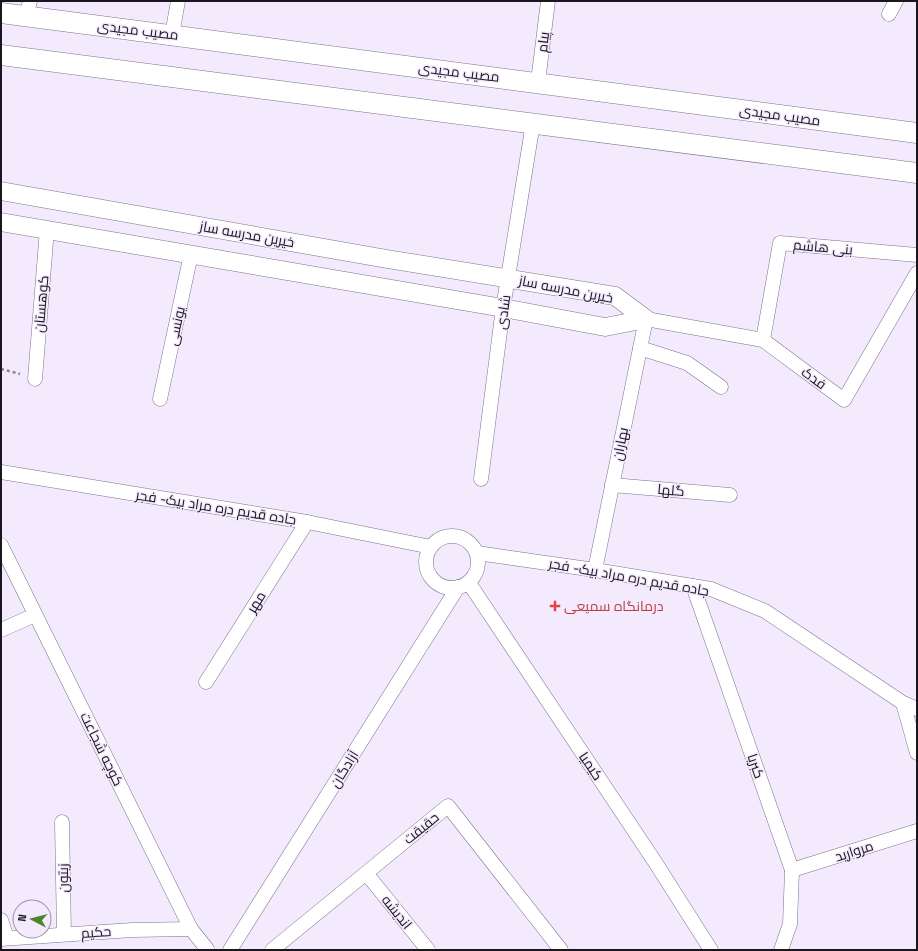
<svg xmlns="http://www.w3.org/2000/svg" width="918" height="951" viewBox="0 0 918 951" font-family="'Space Grotesk',Cairo,sans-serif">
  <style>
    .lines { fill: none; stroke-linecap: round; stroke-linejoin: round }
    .minor-casing { stroke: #7d7388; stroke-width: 15 }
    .tertiary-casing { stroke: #7d7388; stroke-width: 19 }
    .secondary-casing { stroke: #7d7388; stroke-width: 21 }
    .path { stroke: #8c8593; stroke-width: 2.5; stroke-dasharray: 3 3; stroke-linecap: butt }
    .minor { stroke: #fff; stroke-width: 14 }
    .tertiary { stroke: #fff; stroke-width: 18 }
    .secondary { stroke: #fff; stroke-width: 20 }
    .health-dot { fill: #e0444e; stroke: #f3eafd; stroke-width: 1.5 }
    .labels { text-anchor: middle; stroke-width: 3; stroke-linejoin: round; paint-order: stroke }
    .street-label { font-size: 14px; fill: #1a161e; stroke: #f3eafd }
    .health-label { font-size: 14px; fill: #be3a42; stroke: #f3eafd; text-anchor: start }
  </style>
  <rect width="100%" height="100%" fill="#f3eafd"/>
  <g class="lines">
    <defs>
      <g id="minor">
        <path d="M 889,14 L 896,1"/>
        <path d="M 26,16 L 30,1"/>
        <path d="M 172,35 L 178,1"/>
        <path d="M 538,82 L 548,1"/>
        <path d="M 763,340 L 780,243 L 917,255"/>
        <path d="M 640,348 L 687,363 L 721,387"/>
        <path d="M 35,379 L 47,229"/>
        <path d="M 160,399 L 191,254"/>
        <path d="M 1,472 L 307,522 L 431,547"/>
        <path d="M 481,479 L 503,308 L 533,123"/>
        <path d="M 612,485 L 730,495"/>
        <circle cx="452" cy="562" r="26"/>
        <path d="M 1,545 L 191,929 L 207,949"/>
        <path d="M 477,553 L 595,570 L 711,589 L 765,611 L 903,703 L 917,709"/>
        <path d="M 595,570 L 646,319 L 763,340 L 844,400 L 917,273"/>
        <path d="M 469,583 L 655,862 L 711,950"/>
        <path d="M 693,586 L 792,870 L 790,924 L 781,950"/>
        <path d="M 1,630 L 35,615"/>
        <path d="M 206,682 L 307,522"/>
        <path d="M 903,703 L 917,753"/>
        <path d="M 62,822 L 64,934"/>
        <path d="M 792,870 L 917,831"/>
        <path d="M 366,873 L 428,950"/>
        <path d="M 1,920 L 7,938"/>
        <path d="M 1,939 L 132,930 L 191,929"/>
        <path d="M 230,950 L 458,587"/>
        <path d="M 272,950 L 448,806 L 561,950"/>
      </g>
      <g id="tertiary">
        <path d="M 1,191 L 387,259 L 615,296 L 646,319"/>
        <path d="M 1,222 L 503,308 L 605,327 L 646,319"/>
      </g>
      <g id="secondary">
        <path d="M 1,13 L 917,133"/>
        <path d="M 1,55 L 917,173"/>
      </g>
    </defs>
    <use href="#minor" class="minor-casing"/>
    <use href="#tertiary" class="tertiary-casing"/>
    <use href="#secondary" class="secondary-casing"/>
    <path class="path" d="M 1,369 L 20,374"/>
    <use href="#minor" class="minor"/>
    <use href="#tertiary" class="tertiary"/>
    <use href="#secondary" class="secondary"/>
  </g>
  <path class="health-dot" d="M553 600h4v4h4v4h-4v4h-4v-4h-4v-4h4z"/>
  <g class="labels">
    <g class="street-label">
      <text transform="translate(138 30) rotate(7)" y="5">مصیب مجیدی</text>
      <text transform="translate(543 42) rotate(-83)" y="5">پیام</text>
      <text transform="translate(459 72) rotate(7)" y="5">مصیب مجیدی</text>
      <text transform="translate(780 115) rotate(8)" y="5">مصیب مجیدی</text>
      <text transform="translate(247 234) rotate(10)" y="5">خیرین مدرسه ساز</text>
      <text transform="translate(823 247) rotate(5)" y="5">بنی هاشم</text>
      <text transform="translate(566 289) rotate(11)" y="5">خیرین مدرسه ساز</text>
      <text transform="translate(41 304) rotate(-85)" y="5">کوهستان</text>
      <text transform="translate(503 312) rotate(-81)" y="5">شادی</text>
      <text transform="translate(176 326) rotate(-78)" y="5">یونسی</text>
      <text transform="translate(814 378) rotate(36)" y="5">فدک</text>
      <text transform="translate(620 444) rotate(-79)" y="5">بهاران</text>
      <text transform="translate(671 490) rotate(5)" y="5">گلها</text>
      <text transform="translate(216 507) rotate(9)" y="5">جاده قدیم دره مراد بیک- فجر</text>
      <text transform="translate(629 577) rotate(10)" y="5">جاده قدیم دره مراد بیک- فجر</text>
      <text transform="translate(256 602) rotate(-58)" y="5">مهر</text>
      <text transform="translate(102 749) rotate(64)" y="5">کوچه شجاعت</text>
      <text transform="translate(591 766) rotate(56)" y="5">کیمیا</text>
      <text transform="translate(756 766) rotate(71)" y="5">کبریا</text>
      <text transform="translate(344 769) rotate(-58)" y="5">آزادگان</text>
      <text transform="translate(421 828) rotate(-39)" y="5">حقیقت</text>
      <text transform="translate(854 851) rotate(-18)" y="5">مروارید</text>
      <text transform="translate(63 878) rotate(-91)" y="5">زیتون</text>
      <text transform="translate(397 912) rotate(51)" y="5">اندیشه</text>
      <text transform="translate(96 932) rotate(-4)" y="5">حکیم</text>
    </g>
    <g class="health-label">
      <text x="564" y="611">درمانگاه سمیعی</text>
    </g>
  </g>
  <rect width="918" height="951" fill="none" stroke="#1a161e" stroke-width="4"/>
  <g transform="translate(32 919) rotate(277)"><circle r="19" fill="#f3eafd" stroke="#9c95a4"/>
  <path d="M0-3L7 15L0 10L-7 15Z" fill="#498828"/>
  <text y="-6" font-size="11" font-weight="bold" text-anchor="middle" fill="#1a161e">N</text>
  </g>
</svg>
